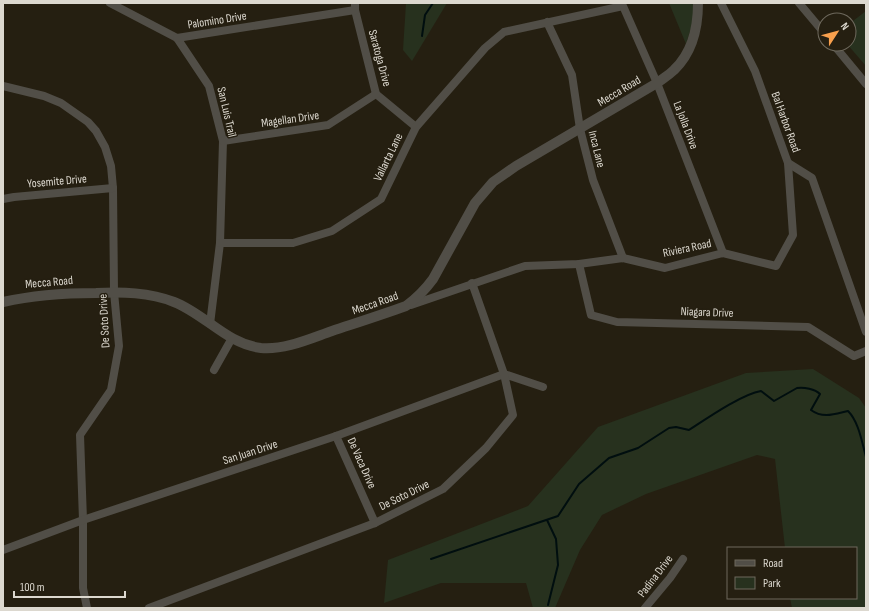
<svg xmlns="http://www.w3.org/2000/svg" width="869" height="611" viewBox="0 0 869 611" font-family="'Sofia Sans Condensed',sans-serif">
  <style>
    .green { fill: #27311e }
    .lines { fill: none; stroke-linecap: round; stroke-linejoin: round }
    .stream { stroke: #000e0f; stroke-width: 2 }
    .minor { stroke: #514e47; stroke-width: 8 }
    .tertiary { stroke: #514e47; stroke-width: 10 }
    .labels { text-anchor: middle; stroke-width: 3; stroke-linejoin: round; paint-order: stroke }
    .street-label { font-size: 12px; fill: #dcd8cf; stroke: #251f11 }
  </style>
  <rect width="100%" height="100%" fill="#251f11"/>
  <g class="green">
    <path d="M 406,3 L 447,3 L 412,61 L 403,50 Z"/>
    <path d="M 669,3 L 693,3 L 693,22 L 686,44 Z"/>
    <path d="M 866,11 L 866,66 L 847,44 L 849,44 L 849,24 Z"/>
    <path d="M 813,369 L 859,398 L 866,408 L 866,608 L 792,608 L 790,598 L 856,598 L 856,548 L 785,548 L 775,459 L 757,455 L 646,494 L 602,515 L 580,550 L 555,608 L 533,608 L 526,583 L 441,583 L 384,603 L 388,560 L 528,506 L 598,427 L 746,373 Z"/>
  </g>
  <g class="lines">
    <g class="stream">
      <path d="M 422,36 L 425,15 L 433,3"/>
      <path d="M 547,520 L 556,539 L 558,565 L 548,605"/>
      <path d="M 431,559 L 558,516 L 579,484 L 609,458 L 638,448 L 669,428 L 676,427 L 689,430 C 706,419 742,394 761,391 L 774,401 L 797,388 C 804,387 815,389 820,394 L 811,410 C 823,419 835,414 848,411 C 859,422 862,443 866,457"/>
    </g>
    <g class="minor">
      <path d="M 110,3 L 177,38 L 209,86 L 223,141 L 220,243 L 210,324"/>
      <path d="M 355,3 L 355,10 L 376,94 L 416,127"/>
      <path d="M 721,3 L 755,71 L 788,163 L 812,178 L 866,332"/>
      <path d="M 799,3 L 825,34"/>
      <path d="M 547,22 L 572,75 L 580,129 L 593,180 L 623,258"/>
      <path d="M 177,38 L 355,10"/>
      <path d="M 833,44 L 866,84"/>
      <path d="M 3,86 L 44,96 L 61,103 L 88,122 L 96,131 L 105,147 L 111,166 L 113,188 L 114,292 L 119,346 L 111,390 L 80,435 L 83,520 L 83,588 L 87,608"/>
      <path d="M 223,141 L 328,125 L 376,94"/>
      <path d="M 3,199 L 14,197 L 113,188"/>
      <path d="M 220,243 L 293,243 L 332,231 L 381,199 L 416,127 L 485,48 L 504,32 L 623,6 L 657,83 L 723,253"/>
      <path d="M 579,264 L 591,315 L 617,322 L 808,327 L 854,356 L 866,351"/>
      <path d="M 411,305 L 525,266 L 579,264 L 623,258 L 665,268 L 723,253 L 776,266 L 793,235 L 788,163"/>
      <path d="M 214,370 L 232,338"/>
      <path d="M 336,436 L 375,523"/>
      <path d="M 3,550 L 83,520 L 336,436 L 504,374 L 543,387"/>
      <path d="M 149,608 L 375,523 L 443,489 L 486,448 L 513,415 L 504,374 L 472,283"/>
      <path d="M 645,608 L 670,578 L 683,559"/>
    </g>
    <path class="tertiary" d="M 3,302 C 34,295 64,293 96,293 C 122,292 149,292 174,302 C 205,314 227,344 261,348 C 285,350 309,339 332,331 C 356,323 381,315 406,306 C 417,298 425,290 433,279 L 475,203 L 493,182 L 516,166 L 657,83 C 662,79 669,75 674,70 C 693,52 698,27 698,3"/>
  </g>
  <g class="labels">
    <g class="street-label">
      <text transform="translate(217 20) rotate(-9)" y="4">Palomino Drive</text>
      <text transform="translate(380 58) rotate(75)" y="4">Saratoga Drive</text>
      <text transform="translate(619 91) rotate(-31)" y="4">Mecca Road</text>
      <text transform="translate(227 112) rotate(77)" y="4">San Luis Trail</text>
      <text transform="translate(290 119) rotate(-8)" y="4">Magellan Drive</text>
      <text transform="translate(786 122) rotate(70)" y="4">Bal Harbor Road</text>
      <text transform="translate(686 125) rotate(69)" y="4">La Jolla Drive</text>
      <text transform="translate(597 149) rotate(76)" y="4">Inca Lane</text>
      <text transform="translate(388 157) rotate(-64)" y="4">Vallarta Lane</text>
      <text transform="translate(57 181) rotate(-5)" y="4">Yosemite Drive</text>
      <text transform="translate(687 248) rotate(-12)" y="4">Riviera Road</text>
      <text transform="translate(49 282) rotate(-5)" y="4">Mecca Road</text>
      <text transform="translate(375 303) rotate(-19)" y="4">Mecca Road</text>
      <text transform="translate(707 312) rotate(2)" y="4">Niagara Drive</text>
      <text transform="translate(104 321) rotate(-93)" y="4">De Soto Drive</text>
      <text transform="translate(250 452) rotate(-18)" y="4">San Juan Drive</text>
      <text transform="translate(362 463) rotate(66)" y="4">De Vaca Drive</text>
      <text transform="translate(404 495) rotate(-26)" y="4">De Soto Drive</text>
      <text transform="translate(655 576) rotate(-53)" y="4">Padina Drive</text>
    </g>
  </g>
  <rect width="869" height="611" fill="none" stroke="#dcd8cf" stroke-width="8"/>
  <rect x="727" y="547" width="130" height="52" fill="#251f11" stroke="#6e695d"/>
  <rect x="735" y="560" width="20" height="6" fill="#514e47" stroke="#6e695d"/>
  <text x="763" y="567" font-size="12" fill="#dcd8cf">Road</text>
  <rect x="735" y="577" width="20" height="12" fill="#27311e" stroke="#6e695d"/>
  <text x="763" y="587" font-size="12" fill="#dcd8cf">Park</text>
  <g transform="translate(837 32) rotate(54)"><circle r="19" fill="#251f11" stroke="#6e695d"/>
  <path d="M0-3L7 15L0 10L-7 15Z" fill="#f9a04d"/>
  <text y="-6" font-size="11" font-weight="bold" text-anchor="middle" fill="#dcd8cf">N</text>
  </g>
  <path d="M14 591v6h111v-6" fill="none" stroke="#dcd8cf" stroke-width="2"/>
  <text x="20" y="591" font-size="12" fill="#dcd8cf" stroke="#251f11" stroke-width="3" paint-order="stroke">100 m</text>
</svg>
